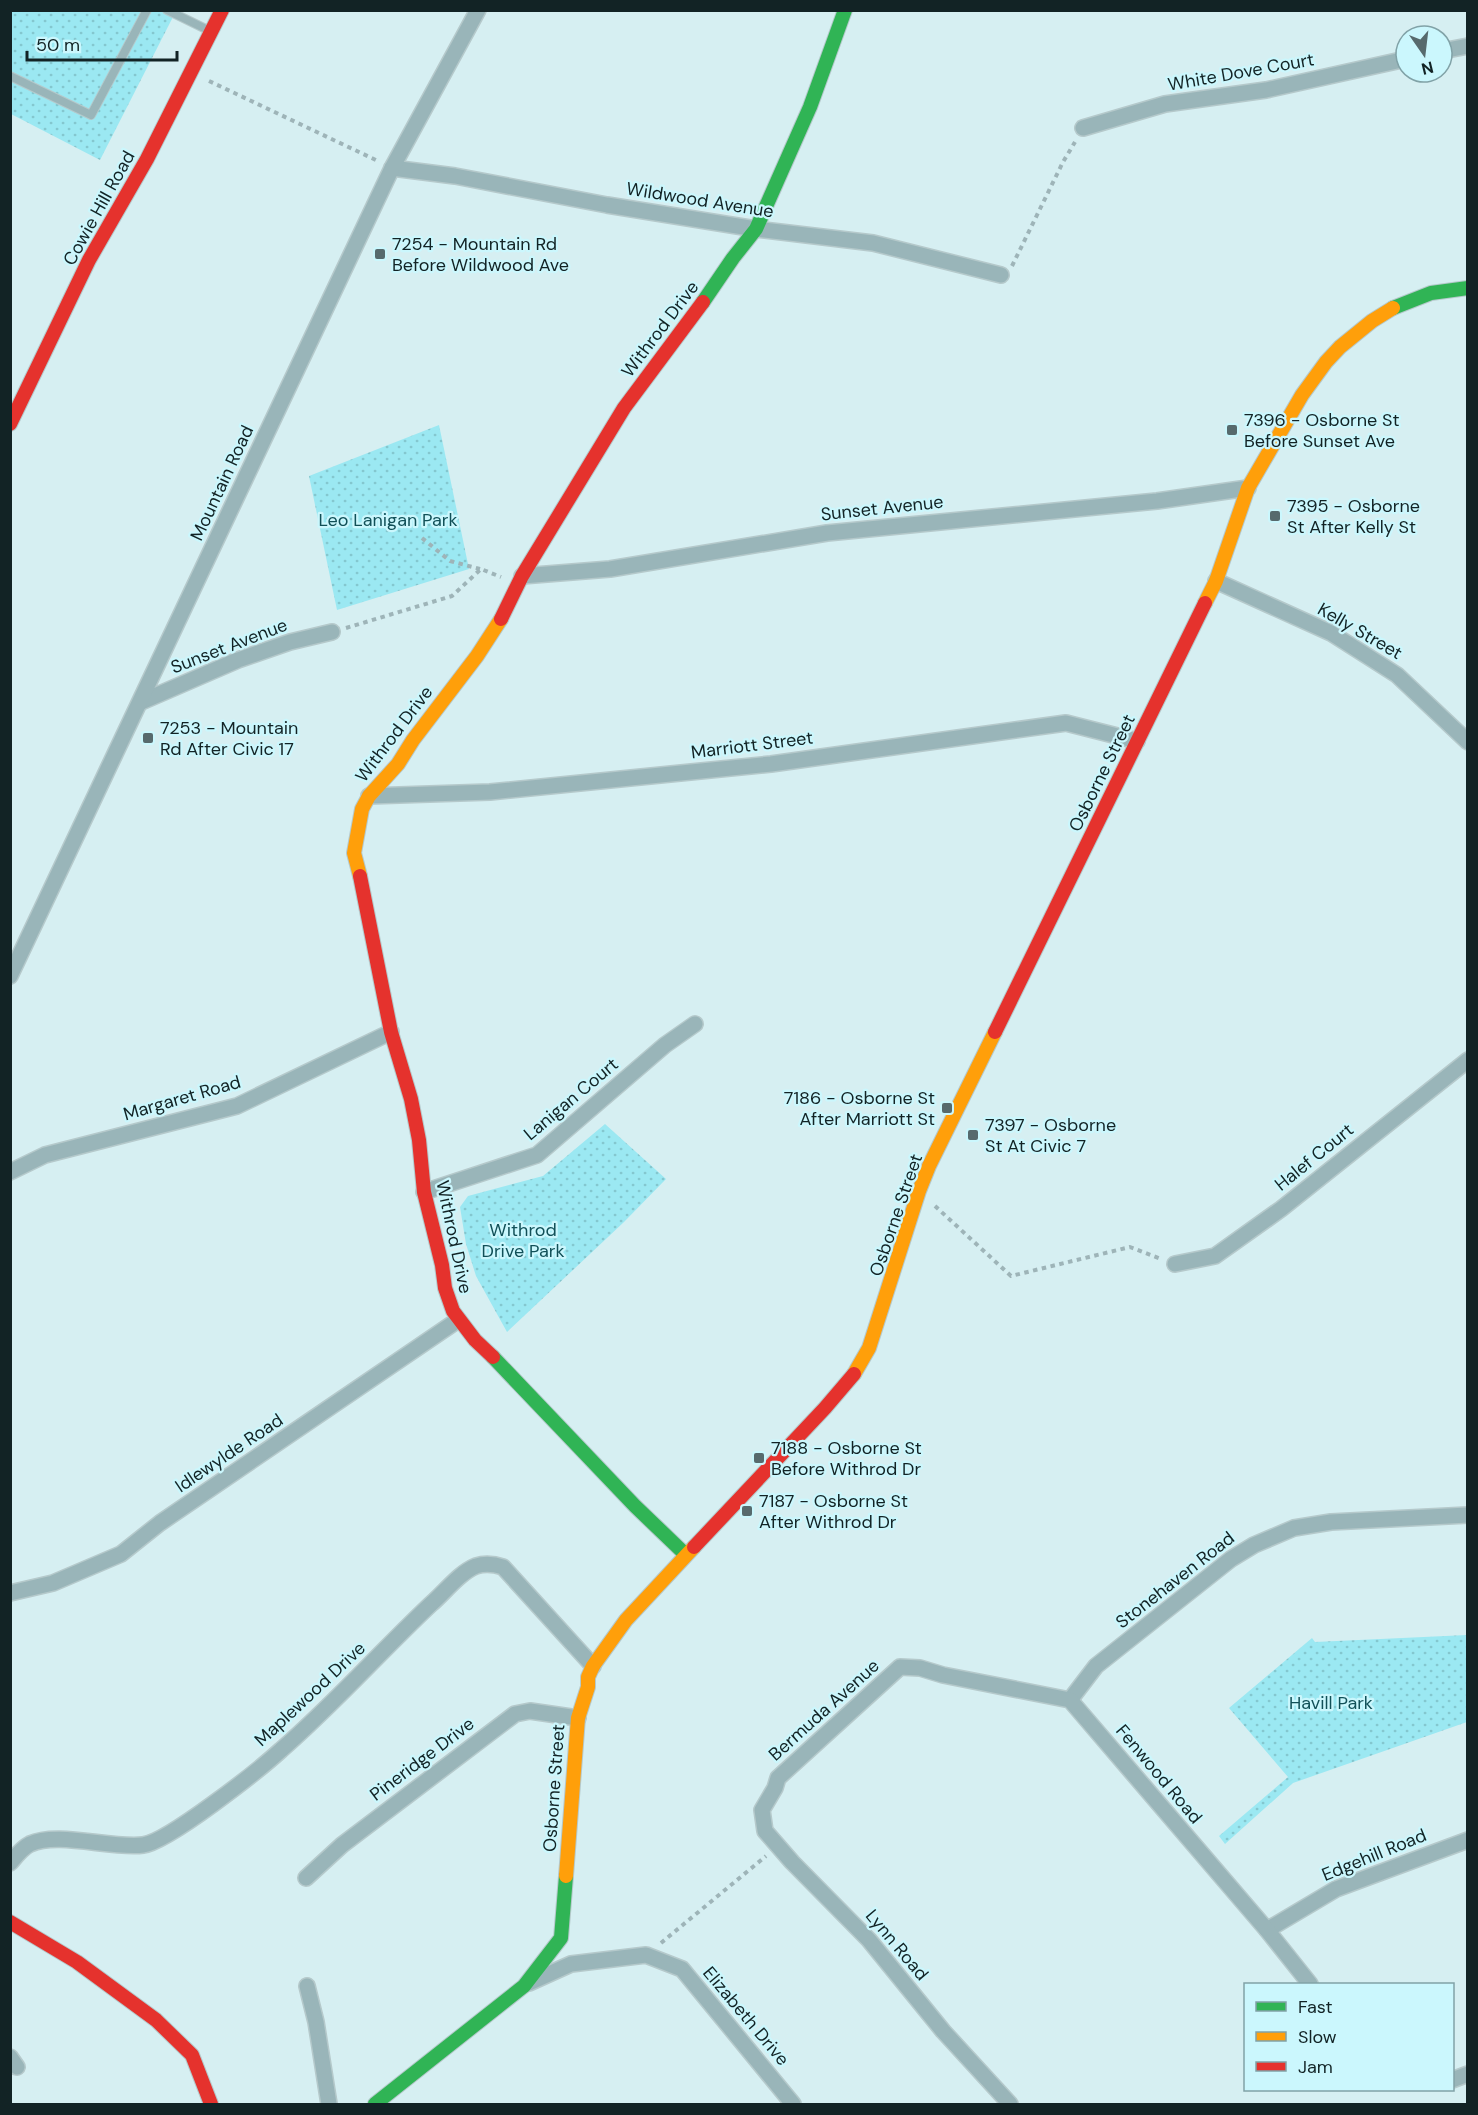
<svg xmlns="http://www.w3.org/2000/svg" width="1478" height="2115" viewBox="0 0 1478 2115" font-family="'DM Sans',sans-serif">
  <style>
    .park { fill: url(#park-dots) }
    .lines { fill: none; stroke-linecap: round; stroke-linejoin: round }
    .lane-casing { stroke: #b5c9cb; stroke-width: 10 }
    .street-casing { stroke: #b5c9cb; stroke-width: 18 }
    .fast-casing { stroke: #b5c9cb; stroke-width: 16 }
    .slow-casing { stroke: #b5c9cb; stroke-width: 16 }
    .jam-casing { stroke: #b5c9cb; stroke-width: 16 }
    .path { stroke: #9eb4b8; stroke-width: 4; stroke-dasharray: 4.5 4.5; stroke-linecap: butt }
    .lane { stroke: #99b5b9; stroke-width: 8 }
    .street { stroke: #99b5b9; stroke-width: 15 }
    .fast { stroke: #30b455; stroke-width: 14 }
    .slow { stroke: #ff9f0a; stroke-width: 14 }
    .jam { stroke: #e5322d; stroke-width: 14 }
    .poi-dot { fill: #576a6d; stroke: #cbf7fd; stroke-width: 2 }
    .labels { text-anchor: middle; stroke-width: 4.5; stroke-linejoin: round; paint-order: stroke }
    .street-label { font-size: 18px; fill: #122325; stroke: #cbf7fd }
    .poi-label { font-size: 18px; fill: #122325; stroke: #cbf7fd; text-anchor: start }
    .park-label { font-size: 18px; fill: #115058; stroke: #cbf7fd }
  </style>
  <defs>
    <pattern id="park-dots" width="8" height="8" patternUnits="userSpaceOnUse" patternTransform="scale(1.5)"><rect width="8" height="8" fill="#9be8f2"/><path d="M2 2h.1M6 6h.1" fill="none" stroke="#84c7cf" stroke-width="1.8" stroke-linecap="round"/></pattern>
  </defs>
  <rect width="100%" height="100%" fill="#d6eff2"/>
  <g class="park">
    <path d="M 10,11 L 176,11 L 100,160 L 11,114 Z"/>
    <path d="M 439,425 L 469,569 L 337,610 L 309,476 Z"/>
    <path d="M 605,1124 L 666,1179 L 624,1222 L 507,1332 L 476,1276 L 466,1244 L 460,1207 L 468,1196 L 543,1176 Z"/>
    <path d="M 1467,1635 L 1467,1722 L 1293,1783 L 1225,1844 L 1219,1836 L 1288,1777 L 1229,1708 L 1312,1638 L 1315,1642 Z"/>
  </g>
  <g class="lines">
    <defs>
      <g id="lane">
        <path d="M 167,10 L 210,31"/>
        <path d="M 10,76 L 91,115 L 147,10"/>
      </g>
      <g id="street">
        <path d="M 1442,51 L 1468,46"/>
        <path d="M 1083,128 L 1165,104 L 1266,90 L 1406,59"/>
        <path d="M 392,168 L 455,176 L 607,205 L 756,229 L 873,243 L 1001,275"/>
        <path d="M 522,576 L 610,569 L 827,533 L 1157,501 L 1248,488"/>
        <path d="M 1216,581 L 1331,633 L 1397,675 L 1468,742"/>
        <path d="M 141,702 L 238,660 L 290,642 L 332,632"/>
        <path d="M 369,796 L 490,792 L 771,764 L 1066,723 L 1137,741"/>
        <path d="M 10,976 L 392,168 L 478,10"/>
        <path d="M 10,1172 L 45,1155 L 237,1106 L 391,1032"/>
        <path d="M 424,1192 L 537,1155 L 665,1045 L 695,1024"/>
        <path d="M 1175,1264 L 1215,1256 L 1281,1209 L 1468,1060"/>
        <path d="M 10,1593 L 53,1583 L 121,1554 L 160,1523 L 458,1320"/>
        <path d="M 1070,1700 L 1096,1666 L 1231,1559 L 1254,1545 L 1294,1528 L 1331,1522 L 1468,1515"/>
        <path d="M 10,1863 C 16,1856 22,1848 30,1844 C 58,1831 111,1849 143,1845 C 168,1842 259,1770 281,1750 C 334,1704 380,1652 431,1604 C 445,1592 459,1573 476,1566 C 485,1563 494,1564 503,1567 L 593,1666"/>
        <path d="M 306,1878 L 342,1845 L 515,1714 L 530,1711 L 578,1718"/>
        <path d="M 1267,1930 L 1336,1889 L 1468,1840"/>
        <path d="M 529,1983 L 571,1964 L 646,1955 L 682,1969 L 793,2104"/>
        <path d="M 307,1986 L 316,2022 L 329,2104"/>
        <path d="M 10,2057 L 17,2067"/>
        <path d="M 1452,2080 L 1468,2074"/>
        <path d="M 1010,2104 L 943,2031 L 869,1940 L 792,1862 L 765,1831 L 762,1810 L 775,1788 L 778,1778 L 900,1667 L 920,1668 L 943,1675 L 1070,1700 L 1267,1930 L 1310,1984"/>
      </g>
      <g id="fast">
        <path d="M 703,302 L 733,258 L 756,229 L 810,107 L 845,10"/>
        <path d="M 1393,308 L 1431,293 L 1468,288"/>
        <path d="M 493,1357 L 635,1506 L 686,1555"/>
        <path d="M 375,2104 L 524,1986 L 561,1938 L 566,1876"/>
      </g>
      <g id="slow">
        <path d="M 1205,603 L 1216,581 L 1248,488 L 1302,395 L 1326,362 L 1340,347 L 1372,321 L 1393,308"/>
        <path d="M 360,876 L 354,853 L 362,809 L 369,796 L 398,764 L 413,740 L 477,656 L 501,619"/>
        <path d="M 854,1374 L 869,1348 L 919,1191 L 929,1166 L 995,1032"/>
        <path d="M 566,1876 L 578,1718 L 588,1687 L 588,1677 L 593,1666 L 626,1620 L 694,1547"/>
      </g>
      <g id="jam">
        <path d="M 10,424 L 89,260 L 147,159 L 222,10"/>
        <path d="M 501,619 L 522,576 L 624,408 L 703,302"/>
        <path d="M 360,876 L 391,1032 L 411,1099 L 419,1140 L 424,1192 L 442,1265 L 445,1288 L 453,1311 L 475,1340 L 493,1357"/>
        <path d="M 995,1032 L 1205,603"/>
        <path d="M 694,1547 L 825,1408 L 854,1374"/>
        <path d="M 10,1922 L 77,1962 L 156,2020 L 192,2055 L 211,2104"/>
      </g>
    </defs>
    <use href="#lane" class="lane-casing"/>
    <use href="#street" class="street-casing"/>
    <use href="#fast" class="fast-casing"/>
    <use href="#slow" class="slow-casing"/>
    <use href="#jam" class="jam-casing"/>
    <g class="path">
      <path d="M 209,81 L 378,161"/>
      <path d="M 1012,266 L 1063,162 L 1075,142"/>
      <path d="M 422,538 L 450,561 L 480,569"/>
      <path d="M 346,628 L 452,596 L 481,569 L 501,577"/>
      <path d="M 935,1206 L 1011,1276 L 1130,1247 L 1161,1259"/>
      <path d="M 661,1943 L 766,1856"/>
    </g>
    <use href="#lane" class="lane"/>
    <use href="#street" class="street"/>
    <use href="#fast" class="fast"/>
    <use href="#slow" class="slow"/>
    <use href="#jam" class="jam"/>
  </g>
  <g class="poi-dot">
    <rect x="374" y="248" width="12" height="12" rx="3"/>
    <rect x="1226" y="424" width="12" height="12" rx="3"/>
    <rect x="1269" y="510" width="12" height="12" rx="3"/>
    <rect x="142" y="732" width="12" height="12" rx="3"/>
    <rect x="941" y="1102" width="12" height="12" rx="3"/>
    <rect x="967" y="1129" width="12" height="12" rx="3"/>
    <rect x="753" y="1452" width="12" height="12" rx="3"/>
    <rect x="741" y="1505" width="12" height="12" rx="3"/>
  </g>
  <g class="labels">
    <g class="street-label">
      <text transform="translate(1241 72) rotate(-10)" y="6">White Dove Court</text>
      <text transform="translate(700 200) rotate(9)" y="6">Wildwood Avenue</text>
      <text transform="translate(99 208) rotate(-61)" y="6">Cowie Hill Road</text>
      <text transform="translate(660 329) rotate(-53)" y="6">Withrod Drive</text>
      <text transform="translate(222 483) rotate(-65)" y="6">Mountain Road</text>
      <text transform="translate(882 508) rotate(-6)" y="6">Sunset Avenue</text>
      <text transform="translate(1360 631) rotate(30)" y="6">Kelly Street</text>
      <text transform="translate(229 646) rotate(-21)" y="6">Sunset Avenue</text>
      <text transform="translate(394 734) rotate(-53)" y="6">Withrod Drive</text>
      <text transform="translate(752 745) rotate(-7)" y="6">Marriott Street</text>
      <text transform="translate(1102 773) rotate(-64)" y="6">Osborne Street</text>
      <text transform="translate(182 1098) rotate(-16)" y="6">Margaret Road</text>
      <text transform="translate(571 1099) rotate(-40)" y="6">Lanigan Court</text>
      <text transform="translate(1314 1157) rotate(-39)" y="6">Halef Court</text>
      <text transform="translate(896 1215) rotate(-71)" y="6">Osborne Street</text>
      <text transform="translate(454 1237) rotate(78)" y="6">Withrod Drive</text>
      <text transform="translate(229 1453) rotate(-34)" y="6">Idlewylde Road</text>
      <text transform="translate(1175 1580) rotate(-38)" y="6">Stonehaven Road</text>
      <text transform="translate(310 1694) rotate(-43)" y="6">Maplewood Drive</text>
      <text transform="translate(824 1710) rotate(-42)" y="6">Bermuda Avenue</text>
      <text transform="translate(422 1759) rotate(-37)" y="6">Pineridge Drive</text>
      <text transform="translate(1159 1774) rotate(50)" y="6">Fenwood Road</text>
      <text transform="translate(554 1788) rotate(-86)" y="6">Osborne Street</text>
      <text transform="translate(1374 1855) rotate(-22)" y="6">Edgehill Road</text>
      <text transform="translate(897 1945) rotate(50)" y="6">Lynn Road</text>
      <text transform="translate(746 2016) rotate(50)" y="6">Elizabeth Drive</text>
    </g>
    <g class="poi-label">
      <text x="392" y="250">7254 - Mountain Rd<tspan x="392" dy="21">Before Wildwood Ave</tspan></text>
      <text x="1244" y="426">7396 - Osborne St<tspan x="1244" dy="21">Before Sunset Ave</tspan></text>
      <text x="1287" y="512">7395 - Osborne<tspan x="1287" dy="21">St After Kelly St</tspan></text>
      <text x="160" y="734">7253 - Mountain<tspan x="160" dy="21">Rd After Civic 17</tspan></text>
      <text x="935" y="1104" text-anchor="end">7186 - Osborne St<tspan x="935" dy="21">After Marriott St</tspan></text>
      <text x="985" y="1131">7397 - Osborne<tspan x="985" dy="21">St At Civic 7</tspan></text>
      <text x="771" y="1454">7188 - Osborne St<tspan x="771" dy="21">Before Withrod Dr</tspan></text>
      <text x="759" y="1507">7187 - Osborne St<tspan x="759" dy="21">After Withrod Dr</tspan></text>
    </g>
    <g class="park-label">
      <text x="388" y="526">Leo Lanigan Park</text>
      <text x="523" y="1236">Withrod<tspan x="523" dy="21">Drive Park</tspan></text>
      <text x="1331" y="1709">Havill Park</text>
    </g>
  </g>
  <rect width="1478" height="2115" fill="none" stroke="#122325" stroke-width="24"/>
  <rect x="1244" y="1983" width="210" height="108" fill="#cbf7fd" stroke="#81a2a7" stroke-width="1.5"/>
  <rect x="1256" y="2002" width="30" height="9" fill="#30b455" stroke="#81a2a7" stroke-width="1.5"/>
  <text x="1298" y="2013" font-size="18" fill="#122325">Fast</text>
  <rect x="1256" y="2032" width="30" height="9" fill="#ff9f0a" stroke="#81a2a7" stroke-width="1.5"/>
  <text x="1298" y="2043" font-size="18" fill="#122325">Slow</text>
  <rect x="1256" y="2062" width="30" height="9" fill="#e5322d" stroke="#81a2a7" stroke-width="1.5"/>
  <text x="1298" y="2073" font-size="18" fill="#122325">Jam</text>
  <g transform="translate(1424 54) rotate(166)"><circle r="28" fill="#cbf7fd" stroke="#81a2a7" stroke-width="1.5"/>
  <path d="M0-4.5L10 22L0 15L-10 22Z" fill="#576a6d"/>
  <text y="-9" font-size="16" font-weight="bold" text-anchor="middle" fill="#122325">N</text>
  </g>
  <path d="M27 51v9h150v-9" fill="none" stroke="#122325" stroke-width="3"/>
  <text x="36" y="51" font-size="18" fill="#122325" stroke="#cbf7fd" stroke-width="4.5" paint-order="stroke">50 m</text>
</svg>
